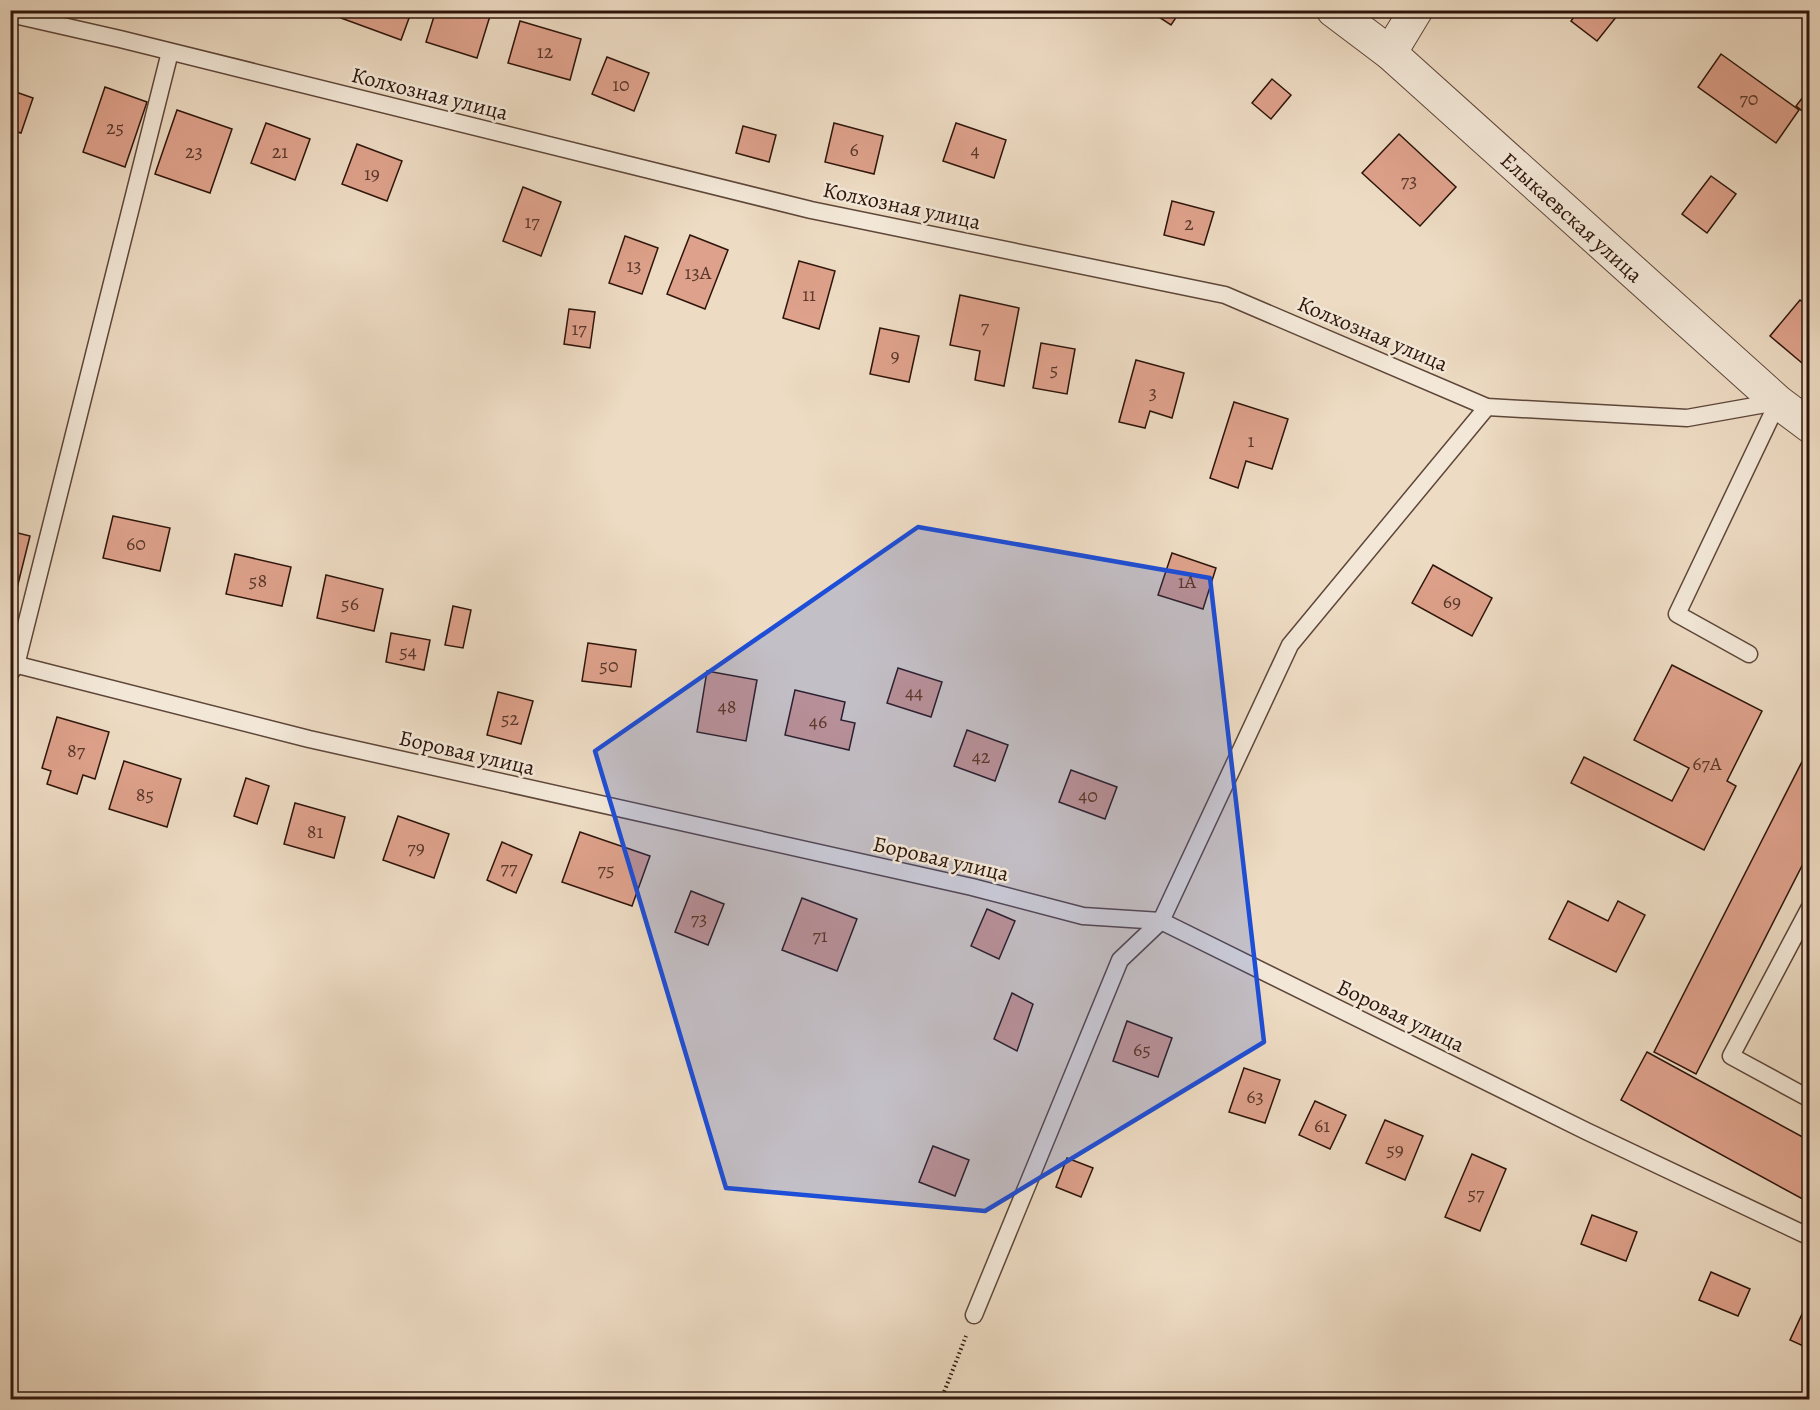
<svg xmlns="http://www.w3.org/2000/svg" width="1820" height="1410" viewBox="0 0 1820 1410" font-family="Alegreya,serif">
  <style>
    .building { fill: #dea18b; stroke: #2e150b; stroke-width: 1.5 }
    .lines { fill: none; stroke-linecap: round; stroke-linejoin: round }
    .service-casing { stroke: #5e4639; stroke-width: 19 }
    .minor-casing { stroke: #5e4639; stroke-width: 35 }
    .tertiary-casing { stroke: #5e4639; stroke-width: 35 }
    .path { stroke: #2e150b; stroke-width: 4; stroke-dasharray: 1.5 3; stroke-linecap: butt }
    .service { stroke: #f3e8d8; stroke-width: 16 }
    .minor { stroke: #f3e8d8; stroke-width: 33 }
    .tertiary { stroke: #f3e8d8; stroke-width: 33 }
    .marked { fill: #1d4ed8; fill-opacity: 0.2; stroke: #1d4ed8; stroke-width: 4.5; stroke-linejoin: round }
    .labels { text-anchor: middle; stroke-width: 5; stroke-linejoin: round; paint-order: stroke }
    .number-label { font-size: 20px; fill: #5a382b }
    .street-label { font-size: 22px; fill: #2e150b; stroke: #f3e8d8 }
  </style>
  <rect width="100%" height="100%" fill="#eddbc3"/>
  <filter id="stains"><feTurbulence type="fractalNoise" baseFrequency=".00333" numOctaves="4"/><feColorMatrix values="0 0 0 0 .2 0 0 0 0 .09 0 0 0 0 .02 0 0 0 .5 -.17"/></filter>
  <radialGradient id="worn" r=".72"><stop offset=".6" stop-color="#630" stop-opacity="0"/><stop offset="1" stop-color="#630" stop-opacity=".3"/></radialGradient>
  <g class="building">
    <path d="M 344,10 L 412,10 L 401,40 L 341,18 Z"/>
    <path d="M 436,10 L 471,10 L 490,16 L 477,58 L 426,42 Z"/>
    <path d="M 1148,10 L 1181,10 L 1171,25 Z"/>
    <path d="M 1579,10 L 1621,10 L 1621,11 L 1597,41 L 1571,21 Z"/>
    <path d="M 520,21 L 581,39 L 570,80 L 508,63 Z"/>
    <path d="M 1721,54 L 1799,110 L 1776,143 L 1698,87 Z"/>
    <path d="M 607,57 L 649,73 L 634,111 L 592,94 Z"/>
    <path d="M 1272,79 L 1291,95 L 1271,119 L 1252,103 Z"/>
    <path d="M 105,87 L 147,102 L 125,167 L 83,152 Z"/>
    <path d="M 1810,88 L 1810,117 L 1796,106 Z"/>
    <path d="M 13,91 L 33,98 L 21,133 L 10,130 L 10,99 Z"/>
    <path d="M 177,110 L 232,129 L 210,193 L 155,174 Z"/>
    <path d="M 266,123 L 310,139 L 295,180 L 251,163 Z"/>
    <path d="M 834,123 L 883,136 L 874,174 L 825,162 Z"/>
    <path d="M 956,123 L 1006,140 L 994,178 L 943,161 Z"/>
    <path d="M 743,126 L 776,135 L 769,162 L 736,153 Z"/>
    <path d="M 1399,134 L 1456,187 L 1420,226 L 1362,173 Z"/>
    <path d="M 357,144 L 402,161 L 387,201 L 342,184 Z"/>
    <path d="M 1711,176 L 1736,194 L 1707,233 L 1682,214 Z"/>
    <path d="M 523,187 L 561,202 L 541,256 L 503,241 Z"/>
    <path d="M 1172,201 L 1214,212 L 1204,245 L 1164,235 Z"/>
    <path d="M 690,235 L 728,250 L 705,309 L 667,294 Z"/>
    <path d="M 625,236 L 658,248 L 642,294 L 609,283 Z"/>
    <path d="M 799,261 L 835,271 L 819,329 L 783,318 Z"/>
    <path d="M 960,295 L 1019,308 L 1004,386 L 975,380 L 980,351 L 950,345 Z"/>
    <path d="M 1800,300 L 1810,308 L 1810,353 L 1802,363 L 1770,336 Z"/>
    <path d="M 569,309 L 595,312 L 590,348 L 564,344 Z"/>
    <path d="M 880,328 L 919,336 L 909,382 L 870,374 Z"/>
    <path d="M 1041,343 L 1075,349 L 1067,394 L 1033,388 Z"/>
    <path d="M 1136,360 L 1184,373 L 1172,418 L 1150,411 L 1145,428 L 1119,422 Z"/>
    <path d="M 1234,402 L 1288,419 L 1272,469 L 1246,461 L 1238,488 L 1210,478 Z"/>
    <path d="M 113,516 L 170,528 L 160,571 L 103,558 Z"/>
    <path d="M 10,531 L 30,536 L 10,616 Z"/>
    <path d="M 1172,553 L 1216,568 L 1203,609 L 1158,595 Z"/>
    <path d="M 235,554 L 291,567 L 282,606 L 226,594 Z"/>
    <path d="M 1433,565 L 1492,598 L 1472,636 L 1412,603 Z"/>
    <path d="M 326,575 L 383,589 L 374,631 L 317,618 Z"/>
    <path d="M 453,606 L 471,610 L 463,648 L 445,645 Z"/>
    <path d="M 391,633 L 430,640 L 424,670 L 386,662 Z"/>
    <path d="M 588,643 L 636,650 L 631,687 L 582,681 Z"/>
    <path d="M 1672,665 L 1762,711 L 1727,781 L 1736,786 L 1704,850 L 1571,783 L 1584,757 L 1672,801 L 1689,768 L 1634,740 Z"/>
    <path d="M 898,668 L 942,682 L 931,717 L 887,703 Z"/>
    <path d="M 707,671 L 757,680 L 746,741 L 697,732 Z"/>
    <path d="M 795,690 L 845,702 L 841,720 L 855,723 L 849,750 L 785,735 Z"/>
    <path d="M 498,692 L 533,701 L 521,744 L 487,735 Z"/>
    <path d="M 57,717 L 109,732 L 95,779 L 83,775 L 77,794 L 47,784 L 51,771 L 42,768 Z"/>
    <path d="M 967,730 L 1008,745 L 995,781 L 954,766 Z"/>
    <path d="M 1810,746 L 1810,850 L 1696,1074 L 1654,1052 Z"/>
    <path d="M 124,761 L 181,779 L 167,827 L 109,809 Z"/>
    <path d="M 1071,770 L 1117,787 L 1105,819 L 1059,802 Z"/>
    <path d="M 246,778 L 269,786 L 257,824 L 234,816 Z"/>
    <path d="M 295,803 L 345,817 L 334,858 L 284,844 Z"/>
    <path d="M 398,816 L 449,834 L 434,878 L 383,860 Z"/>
    <path d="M 580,832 L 650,856 L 632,906 L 562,882 Z"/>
    <path d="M 502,842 L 532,855 L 516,893 L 487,880 Z"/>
    <path d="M 691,891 L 724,904 L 708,945 L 675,932 Z"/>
    <path d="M 802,898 L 857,919 L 837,971 L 782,950 Z"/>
    <path d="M 1568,901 L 1608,921 L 1618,901 L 1645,915 L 1616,972 L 1549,939 Z"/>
    <path d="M 987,909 L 1015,921 L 999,959 L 971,946 Z"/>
    <path d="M 1012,993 L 1033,1004 L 1017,1051 L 994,1039 Z"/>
    <path d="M 1127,1021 L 1172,1038 L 1158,1077 L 1113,1061 Z"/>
    <path d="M 1647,1052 L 1810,1141 L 1810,1203 L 1621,1100 Z"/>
    <path d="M 1244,1068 L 1280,1080 L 1265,1123 L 1229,1112 Z"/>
    <path d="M 1315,1101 L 1346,1115 L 1330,1149 L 1299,1135 Z"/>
    <path d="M 1385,1120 L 1423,1136 L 1405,1180 L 1366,1163 Z"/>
    <path d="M 933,1146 L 969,1160 L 955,1196 L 919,1182 Z"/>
    <path d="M 1472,1154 L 1506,1169 L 1480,1231 L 1445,1217 Z"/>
    <path d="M 1067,1158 L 1093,1168 L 1081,1197 L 1056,1187 Z"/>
    <path d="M 1592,1215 L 1637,1232 L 1626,1261 L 1581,1244 Z"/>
    <path d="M 1711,1272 L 1750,1289 L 1738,1316 L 1699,1300 Z"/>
    <path d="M 1810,1297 L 1810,1349 L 1790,1340 Z"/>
  </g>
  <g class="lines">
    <defs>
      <g id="service">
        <path d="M 10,14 L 120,39 L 811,210 L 1225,295 L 1487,407 L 1687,418 L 1777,402"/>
        <path d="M 1749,654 L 1677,614 L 1778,402"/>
        <path d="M 10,663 L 309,739 L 972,887 L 1083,916 L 1161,921 L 1586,1131 L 1810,1237"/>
        <path d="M 11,672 L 16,665 L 170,52"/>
        <path d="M 1810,907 L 1731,1056 L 1810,1099"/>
        <path d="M 974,1315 L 1120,960 L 1161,921 L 1290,645 L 1487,407"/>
      </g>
      <path id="minor" d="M 1390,53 L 1416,10"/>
      <path id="tertiary" d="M 1333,10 L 1390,53 L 1778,402 L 1810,426"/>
    </defs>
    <use href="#service" class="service-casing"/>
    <use href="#minor" class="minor-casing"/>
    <use href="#tertiary" class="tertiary-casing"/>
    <path class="path" d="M 941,1400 L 966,1336"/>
    <use href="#service" class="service"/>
    <use href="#minor" class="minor"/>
    <use href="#tertiary" class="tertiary"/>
  </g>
  <path class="marked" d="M 918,527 L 1210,578 L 1264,1042 L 985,1211 L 726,1188 L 595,751 Z"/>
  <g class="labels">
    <g class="number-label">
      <text x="545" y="58">12</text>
      <text x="621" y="91">10</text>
      <text x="1749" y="105">70</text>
      <text x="115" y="134">25</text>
      <text x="854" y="156">6</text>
      <text x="975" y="157">4</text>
      <text x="194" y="158">23</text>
      <text x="280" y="158">21</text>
      <text x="372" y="180">19</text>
      <text x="1409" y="187">73</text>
      <text x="532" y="228">17</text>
      <text x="1189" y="230">2</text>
      <text x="634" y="272">13</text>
      <text x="698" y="279">13А</text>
      <text x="809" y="301">11</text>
      <text x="985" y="333">7</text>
      <text x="579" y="335">17</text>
      <text x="895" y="362">9</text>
      <text x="1054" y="376">5</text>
      <text x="1153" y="399">3</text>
      <text x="1251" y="447">1</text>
      <text x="136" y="550">60</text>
      <text x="258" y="587">58</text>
      <text x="1187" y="588">1А</text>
      <text x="1452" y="608">69</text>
      <text x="350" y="610">56</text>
      <text x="408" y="658">54</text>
      <text x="609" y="672">50</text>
      <text x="914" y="699">44</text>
      <text x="727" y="713">48</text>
      <text x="510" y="725">52</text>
      <text x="818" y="728">46</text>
      <text x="76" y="757">87</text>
      <text x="981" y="763">42</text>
      <text x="1707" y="770">67А</text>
      <text x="145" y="801">85</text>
      <text x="1088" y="802">40</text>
      <text x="315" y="838">81</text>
      <text x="416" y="854">79</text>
      <text x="509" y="874">77</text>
      <text x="606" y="876">75</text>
      <text x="699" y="925">73</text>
      <text x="820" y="942">71</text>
      <text x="1142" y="1056">65</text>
      <text x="1255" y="1103">63</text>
      <text x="1322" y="1132">61</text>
      <text x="1395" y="1156">59</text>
      <text x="1476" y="1200">57</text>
    </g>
    <g class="street-label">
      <text transform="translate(430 93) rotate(14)" y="8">Колхозная улица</text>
      <text transform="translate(902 205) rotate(12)" y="8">Колхозная улица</text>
      <text transform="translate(1572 217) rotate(42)" y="8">Елыкаевская улица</text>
      <text transform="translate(1373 333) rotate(23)" y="8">Колхозная улица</text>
      <text transform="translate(467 752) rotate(13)" y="8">Боровая улица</text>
      <text transform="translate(941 858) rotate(13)" y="8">Боровая улица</text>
      <text transform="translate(1401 1015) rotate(26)" y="8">Боровая улица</text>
    </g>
  </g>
  <rect width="1820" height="1410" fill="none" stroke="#eddbc3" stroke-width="36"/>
  <rect x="12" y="12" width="1796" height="1386" fill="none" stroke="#2e150b" stroke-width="3"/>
  <rect x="18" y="18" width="1784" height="1374" fill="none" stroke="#2e150b" stroke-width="1.5"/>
  <rect width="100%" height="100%" filter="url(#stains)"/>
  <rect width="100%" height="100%" fill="url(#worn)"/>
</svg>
